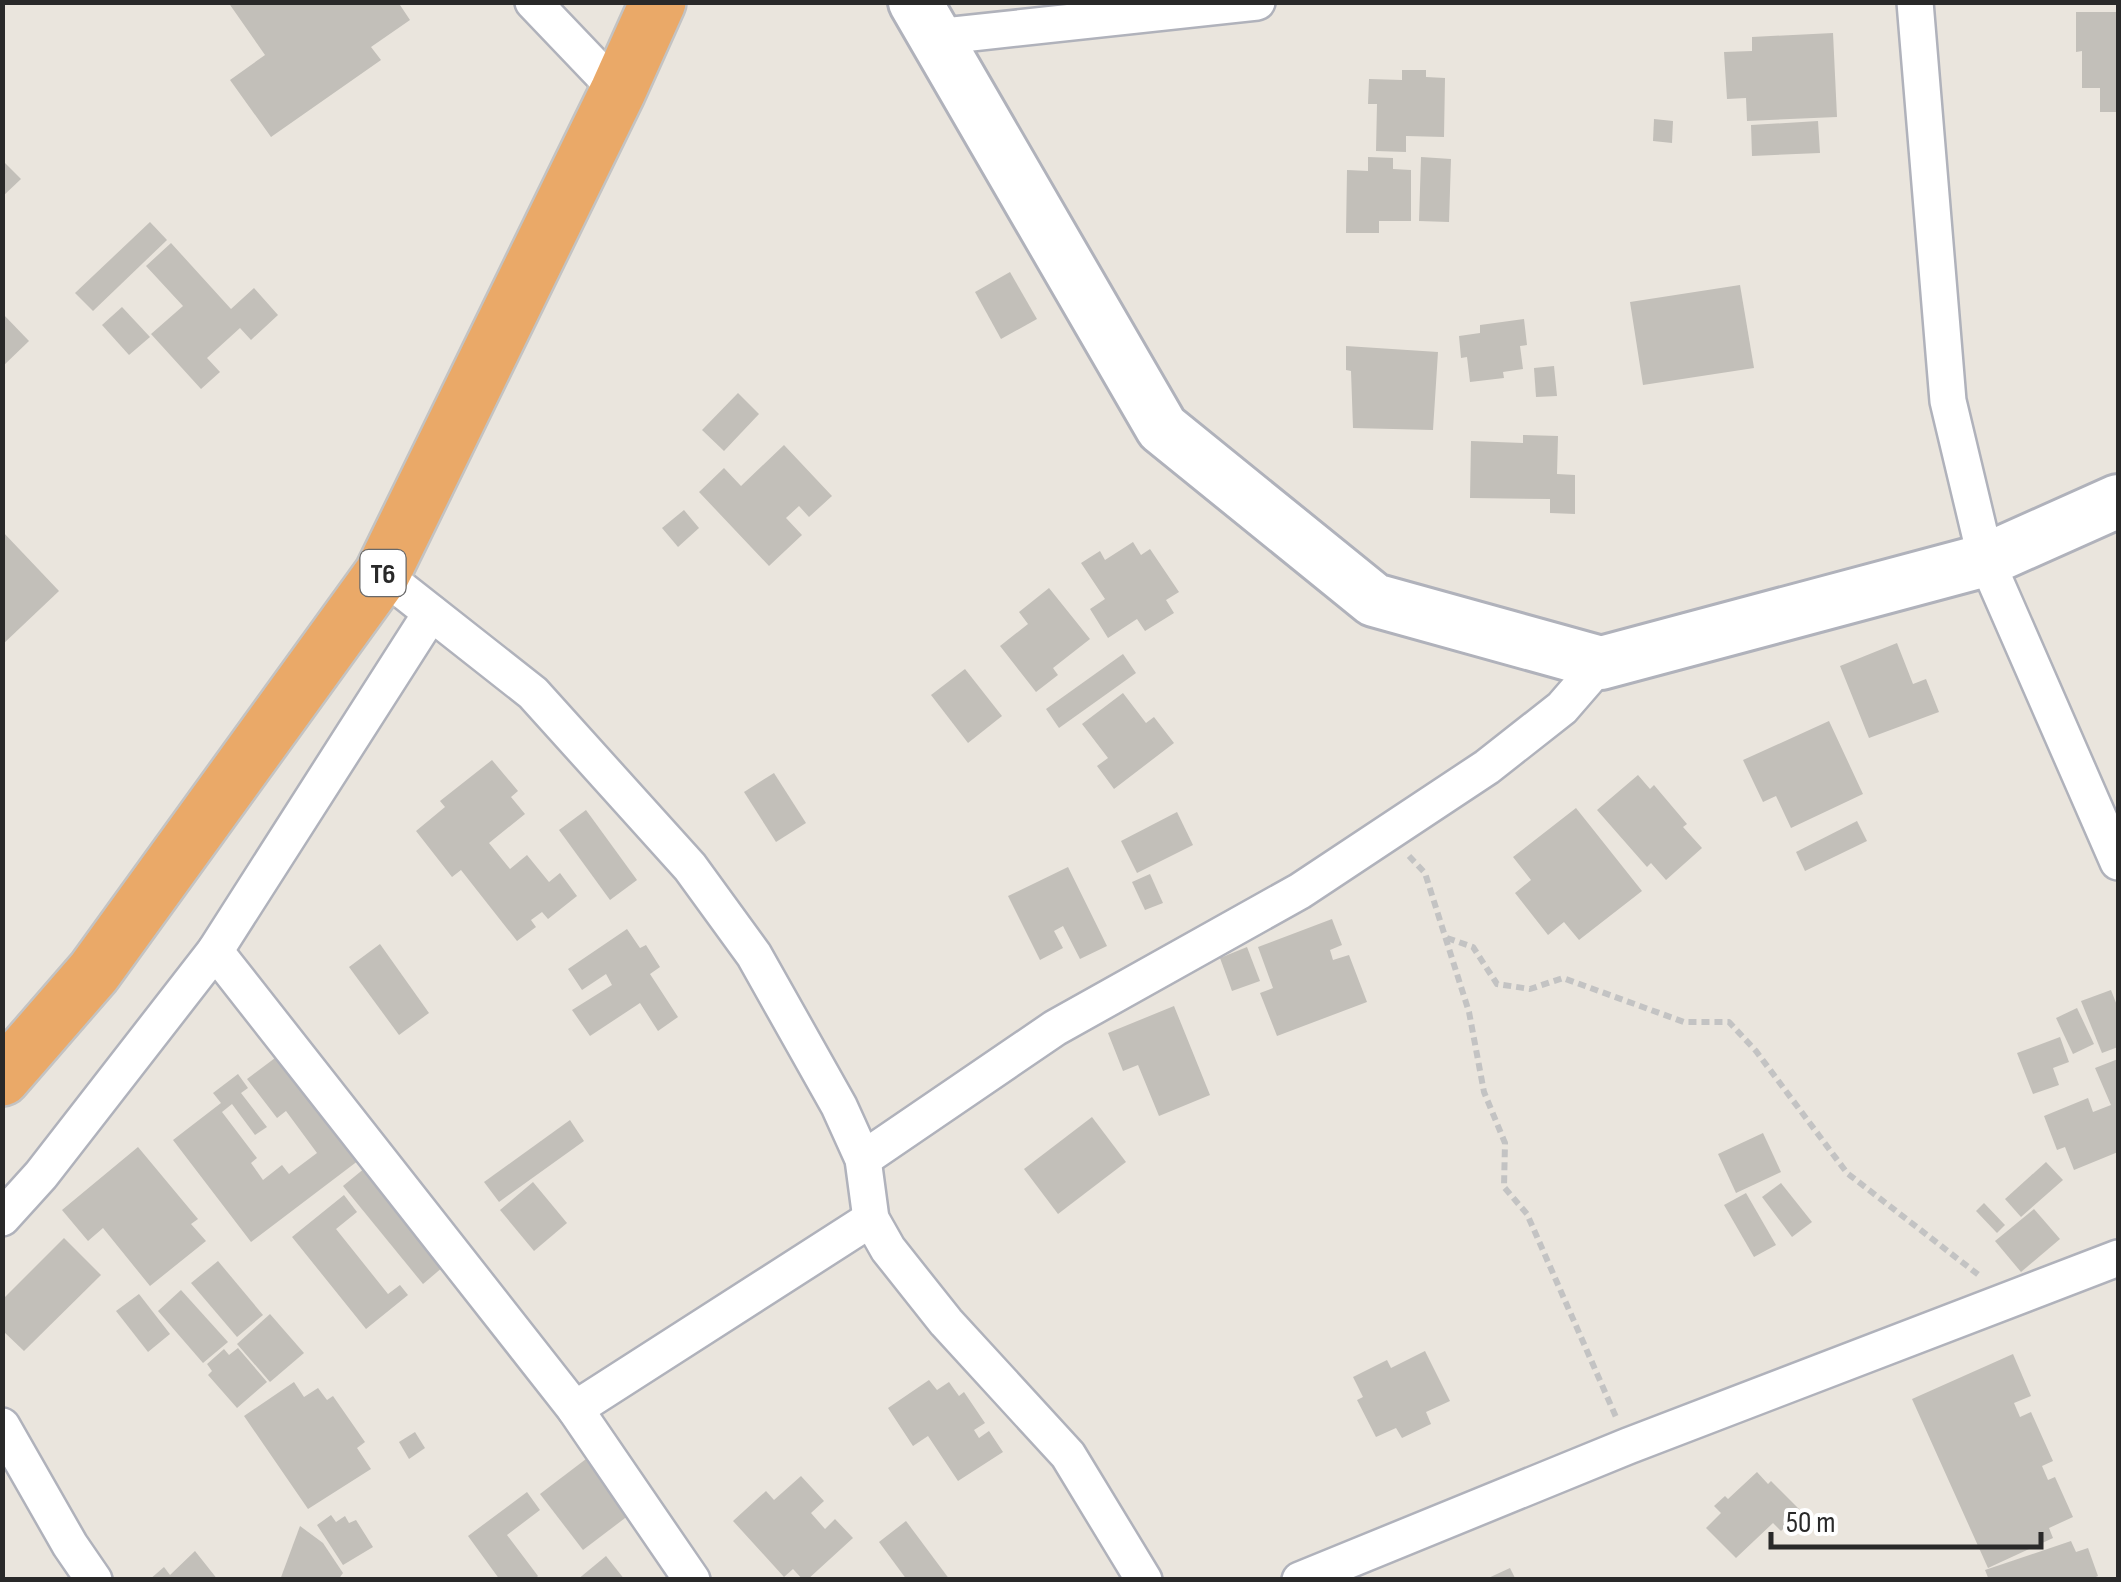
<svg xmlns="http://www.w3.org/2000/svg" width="2121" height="1582" viewBox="0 0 2121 1582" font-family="'Sofia Sans Condensed',sans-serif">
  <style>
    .building { fill: #c2bfb9 }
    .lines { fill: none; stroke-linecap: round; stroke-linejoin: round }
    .street-casing { stroke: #b0b2bb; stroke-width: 40 }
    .secondary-casing { stroke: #b0b2bb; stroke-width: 58 }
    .highway-casing { stroke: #c3c3c3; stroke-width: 60 }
    .path { stroke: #c3c3c3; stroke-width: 6; stroke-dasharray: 8 5; stroke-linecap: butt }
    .street { stroke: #fff; stroke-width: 35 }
    .secondary { stroke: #fff; stroke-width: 52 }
    .highway { stroke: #eaa968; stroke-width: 55 }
    .labels { text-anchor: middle; stroke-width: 8; stroke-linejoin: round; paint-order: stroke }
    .shield { fill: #fff; stroke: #696969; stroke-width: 2.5 }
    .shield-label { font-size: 28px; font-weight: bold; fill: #292929 }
  </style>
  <rect width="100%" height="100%" fill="#eae5dd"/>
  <g class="building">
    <path d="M 228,2 L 398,2 L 410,20 L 371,47 L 381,60 L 271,137 L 230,80 L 265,55 Z"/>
    <path d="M 2076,12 L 2118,12 L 2118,112 L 2100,112 L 2100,88 L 2082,88 L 2082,51 L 2076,52 Z"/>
    <path d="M 1833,33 L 1837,117 L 1747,121 L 1746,98 L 1727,99 L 1724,52 L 1752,51 L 1752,37 Z"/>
    <path d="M 1402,70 L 1426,70 L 1426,77 L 1445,78 L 1444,137 L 1406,136 L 1406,152 L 1376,151 L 1377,104 L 1368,104 L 1369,79 L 1402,80 Z"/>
    <path d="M 1654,119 L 1673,121 L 1672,143 L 1653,141 Z"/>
    <path d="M 1818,121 L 1820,153 L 1752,156 L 1751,125 Z"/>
    <path d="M 1368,157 L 1393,158 L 1393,169 L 1411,170 L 1411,221 L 1379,221 L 1379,233 L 1346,233 L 1347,170 L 1368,171 Z"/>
    <path d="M 1421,157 L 1451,159 L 1449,222 L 1419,221 Z"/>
    <path d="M 2,160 L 21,179 L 2,197 Z"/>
    <path d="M 150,222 L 167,240 L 93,311 L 75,293 Z"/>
    <path d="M 171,243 L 231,309 L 254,288 L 278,315 L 251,340 L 240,328 L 207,358 L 220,372 L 201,389 L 151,334 L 183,306 L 146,266 Z"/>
    <path d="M 1010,272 L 1037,319 L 1001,339 L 975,292 Z"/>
    <path d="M 1740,285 L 1754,368 L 1643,385 L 1630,302 Z"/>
    <path d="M 122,307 L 150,337 L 129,355 L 102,325 Z"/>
    <path d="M 2,313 L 29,341 L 2,367 Z"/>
    <path d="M 1524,319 L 1527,345 L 1520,346 L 1523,369 L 1503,372 L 1504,378 L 1470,382 L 1467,357 L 1461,358 L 1459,336 L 1480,333 L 1480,325 Z"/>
    <path d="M 1346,346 L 1438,352 L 1433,430 L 1353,428 L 1351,371 L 1346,370 Z"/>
    <path d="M 1554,366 L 1557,396 L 1536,397 L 1534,368 Z"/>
    <path d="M 738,393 L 759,414 L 724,451 L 702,430 Z"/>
    <path d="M 1523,435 L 1558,436 L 1557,474 L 1575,475 L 1575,514 L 1550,513 L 1550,499 L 1470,498 L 1471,441 L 1523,443 Z"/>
    <path d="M 784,445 L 832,496 L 809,517 L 799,506 L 786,518 L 802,535 L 769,566 L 699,492 L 724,468 L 741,486 Z"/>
    <path d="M 684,510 L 699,528 L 678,547 L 662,528 Z"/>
    <path d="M 2,531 L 59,591 L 2,645 Z"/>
    <path d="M 1133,542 L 1141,555 L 1150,549 L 1179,592 L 1166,600 L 1174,613 L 1145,631 L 1137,619 L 1108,638 L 1090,609 L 1105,599 L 1081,563 L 1100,551 L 1105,560 Z"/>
    <path d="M 1049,588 L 1090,639 L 1053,668 L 1058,675 L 1036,692 L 1000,646 L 1028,624 L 1019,612 Z"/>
    <path d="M 1897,643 L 1913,684 L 1926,679 L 1939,712 L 1869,738 L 1840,666 Z"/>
    <path d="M 1123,654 L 1136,673 L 1059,728 L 1046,709 Z"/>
    <path d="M 965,669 L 1002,716 L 968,743 L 931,695 Z"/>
    <path d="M 1123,693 L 1146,723 L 1154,717 L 1174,743 L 1114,789 L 1097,766 L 1108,758 L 1082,724 Z"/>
    <path d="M 1829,721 L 1863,794 L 1791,828 L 1776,796 L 1763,802 L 1743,760 Z"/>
    <path d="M 492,760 L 518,791 L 511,797 L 525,814 L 489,843 L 510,869 L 527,855 L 549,882 L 560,873 L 577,896 L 548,919 L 542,912 L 531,920 L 536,927 L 517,941 L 461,870 L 452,877 L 416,831 L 445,807 L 440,801 Z"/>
    <path d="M 774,773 L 806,823 L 776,842 L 744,792 Z"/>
    <path d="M 1638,775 L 1650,789 L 1654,785 L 1687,824 L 1683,827 L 1702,848 L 1666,880 L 1651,863 L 1647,867 L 1597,810 Z"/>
    <path d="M 1576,808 L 1642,891 L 1579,940 L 1564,922 L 1548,935 L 1515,893 L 1531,880 L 1513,857 Z"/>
    <path d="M 586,810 L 637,880 L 610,900 L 559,830 Z"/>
    <path d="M 1177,812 L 1193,845 L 1137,873 L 1121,841 Z"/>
    <path d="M 1857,821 L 1867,841 L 1805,871 L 1796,852 Z"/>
    <path d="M 1068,867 L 1107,946 L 1080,959 L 1063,926 L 1054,931 L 1063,948 L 1040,960 L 1008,896 Z"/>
    <path d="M 1150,874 L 1163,903 L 1145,910 L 1132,882 Z"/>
    <path d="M 1332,919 L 1342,945 L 1330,950 L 1333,960 L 1349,955 L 1367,1002 L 1277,1036 L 1260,993 L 1273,988 L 1258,947 Z"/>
    <path d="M 627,929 L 640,948 L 646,945 L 660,967 L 650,974 L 678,1017 L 658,1031 L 640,1003 L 590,1036 L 572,1010 L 612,985 L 606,974 L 582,990 L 568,969 Z"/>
    <path d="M 380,944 L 429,1013 L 399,1035 L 349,967 Z"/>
    <path d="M 1247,947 L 1260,981 L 1232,991 L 1220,958 Z"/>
    <path d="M 2111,990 L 2118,1008 L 2118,1047 L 2102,1053 L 2081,1001 Z"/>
    <path d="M 1174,1006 L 1210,1095 L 1159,1116 L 1138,1065 L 1123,1071 L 1108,1033 Z"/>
    <path d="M 2077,1008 L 2094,1044 L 2073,1054 L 2056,1018 Z"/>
    <path d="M 2060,1037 L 2069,1062 L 2053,1068 L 2059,1085 L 2033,1094 L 2017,1053 Z"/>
    <path d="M 287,1049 L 367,1154 L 251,1242 L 173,1140 L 221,1103 L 213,1093 L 238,1074 L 248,1088 L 241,1093 L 267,1127 L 255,1135 L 232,1104 L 222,1112 L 257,1158 L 251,1163 L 263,1180 L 282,1165 L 289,1174 L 317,1153 L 286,1111 L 277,1118 L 247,1079 Z"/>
    <path d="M 2118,1059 L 2118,1152 L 2074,1170 L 2065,1147 L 2057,1150 L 2044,1116 L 2088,1098 L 2093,1112 L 2111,1105 L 2095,1068 Z"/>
    <path d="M 1092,1117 L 1126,1162 L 1058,1214 L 1024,1169 Z"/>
    <path d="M 570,1120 L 584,1141 L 499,1202 L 484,1182 Z"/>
    <path d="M 1763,1133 L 1781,1172 L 1736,1193 L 1718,1154 Z"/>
    <path d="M 138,1147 L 198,1219 L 191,1224 L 206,1241 L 150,1286 L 103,1228 L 88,1241 L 62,1210 Z"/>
    <path d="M 2046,1162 L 2063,1180 L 2021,1217 L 2005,1199 Z"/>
    <path d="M 371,1163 L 450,1261 L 423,1284 L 343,1186 Z"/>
    <path d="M 533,1182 L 567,1223 L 534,1251 L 500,1210 Z"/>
    <path d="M 1781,1183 L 1812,1222 L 1792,1237 L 1762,1197 Z"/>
    <path d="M 1746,1193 L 1776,1245 L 1754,1257 L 1724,1205 Z"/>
    <path d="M 344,1195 L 357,1212 L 336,1229 L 388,1294 L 400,1285 L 408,1295 L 366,1329 L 292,1237 Z"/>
    <path d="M 1984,1203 L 2005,1225 L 1997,1233 L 1976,1211 Z"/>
    <path d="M 2034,1209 L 2060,1239 L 2021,1272 L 1995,1241 Z"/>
    <path d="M 64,1238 L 101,1275 L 24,1351 L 2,1330 L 2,1300 Z"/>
    <path d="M 218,1261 L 263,1315 L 237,1337 L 191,1283 Z"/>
    <path d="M 181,1290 L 228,1342 L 203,1363 L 158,1311 Z"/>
    <path d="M 139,1294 L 170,1334 L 148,1352 L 116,1311 Z"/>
    <path d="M 270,1314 L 304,1353 L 270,1382 L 237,1344 Z"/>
    <path d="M 238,1348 L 267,1382 L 237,1408 L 208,1375 L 212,1371 L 207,1364 L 224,1349 L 229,1355 Z"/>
    <path d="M 1425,1351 L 1450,1401 L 1426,1412 L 1431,1424 L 1402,1438 L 1396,1428 L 1376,1437 L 1357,1400 L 1363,1397 L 1353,1377 L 1387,1360 L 1391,1368 Z"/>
    <path d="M 2013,1354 L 2031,1396 L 2014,1403 L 2020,1417 L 2031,1412 L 2053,1461 L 2042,1466 L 2048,1480 L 2055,1477 L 2073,1517 L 2049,1528 L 2053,1538 L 1988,1568 L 1912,1399 Z"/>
    <path d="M 929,1380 L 937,1390 L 949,1382 L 959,1396 L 964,1392 L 985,1423 L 974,1430 L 979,1438 L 989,1431 L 1003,1452 L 958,1481 L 928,1436 L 913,1446 L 888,1408 Z"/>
    <path d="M 294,1382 L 304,1397 L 318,1388 L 327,1400 L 333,1396 L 365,1442 L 357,1448 L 371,1469 L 308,1509 L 244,1416 Z"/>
    <path d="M 415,1432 L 425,1448 L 409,1459 L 399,1442 Z"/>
    <path d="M 586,1459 L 629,1515 L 583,1550 L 540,1494 Z"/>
    <path d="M 1757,1472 L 1768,1484 L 1771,1481 L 1801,1511 L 1781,1531 L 1773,1523 L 1736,1558 L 1706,1528 L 1721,1513 L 1714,1506 L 1725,1496 L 1728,1499 Z"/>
    <path d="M 801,1476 L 824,1501 L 811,1513 L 825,1529 L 835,1519 L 853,1538 L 807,1580 L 803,1580 L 793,1569 L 784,1577 L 733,1521 L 766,1491 L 774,1500 Z"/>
    <path d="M 527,1492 L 540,1510 L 507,1535 L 538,1576 L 534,1580 L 500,1580 L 468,1536 Z"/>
    <path d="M 331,1515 L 336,1522 L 345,1516 L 349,1523 L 356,1520 L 373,1547 L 343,1565 L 317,1525 Z"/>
    <path d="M 906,1521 L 950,1580 L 907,1580 L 879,1542 Z"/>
    <path d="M 300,1526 L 323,1543 L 343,1573 L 338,1580 L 280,1580 Z"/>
    <path d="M 2071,1541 L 2076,1552 L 2088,1548 L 2098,1576 L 2089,1580 L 1989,1580 L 1985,1570 Z"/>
    <path d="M 195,1551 L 218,1580 L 149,1580 L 164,1567 L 170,1575 Z"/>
    <path d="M 606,1556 L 625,1580 L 577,1580 Z"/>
    <path d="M 1510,1568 L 1516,1580 L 1484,1580 Z"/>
  </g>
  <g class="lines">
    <defs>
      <g id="street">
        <path d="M 533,2 L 618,91"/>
        <path d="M 1915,2 L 1948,401 L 1986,560 L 2118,862"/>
        <path d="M 935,37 L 1257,2"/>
        <path d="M 382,574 L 533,693 L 690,867 L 754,955 L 839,1106 L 863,1159 L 871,1219 L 888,1249 L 946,1322 L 1068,1455 L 1144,1580"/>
        <path d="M 215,951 L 575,1409 L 692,1580"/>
        <path d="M 863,1159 L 1055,1028 L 1300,891 L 1487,767 L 1562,708 L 1601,663"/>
        <path d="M 2,1218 L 41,1175 L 215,951 L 431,613"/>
        <path d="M 575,1409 L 871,1219"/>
        <path d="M 2,1426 L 70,1545 L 94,1580"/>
        <path d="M 1300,1580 L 1628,1446 L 2118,1258"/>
      </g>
      <path id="secondary" d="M 915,2 L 1162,428 L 1374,600 L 1601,663 L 1986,560 L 2118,501"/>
      <path id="highway" d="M 2,1078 L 94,972 L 382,574 L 618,91 L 658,2"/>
    </defs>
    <use href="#street" class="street-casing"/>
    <use href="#secondary" class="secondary-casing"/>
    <use href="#highway" class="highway-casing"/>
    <g class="path">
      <path d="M 1409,856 L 1425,873 L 1469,1012 L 1484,1092 L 1505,1143 L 1504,1187 L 1527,1214 L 1616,1417"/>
      <path d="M 1447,938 L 1473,947 L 1497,984 L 1530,989 L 1563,978 L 1684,1022 L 1729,1022 L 1756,1051 L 1847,1173 L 1980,1276"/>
    </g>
    <use href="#street" class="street"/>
    <use href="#secondary" class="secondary"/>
    <use href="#highway" class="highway"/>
  </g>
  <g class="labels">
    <rect class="shield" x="360.5" y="550" width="45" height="46" rx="8"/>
    <g class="shield-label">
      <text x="383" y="583">T6</text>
    </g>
  </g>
  <rect width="2121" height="1582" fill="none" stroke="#292929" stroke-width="10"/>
  <path d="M1771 1532v15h270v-15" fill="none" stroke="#292929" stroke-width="5"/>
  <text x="1786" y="1532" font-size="30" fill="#292929" stroke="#ffffff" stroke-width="8" paint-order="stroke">50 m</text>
</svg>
